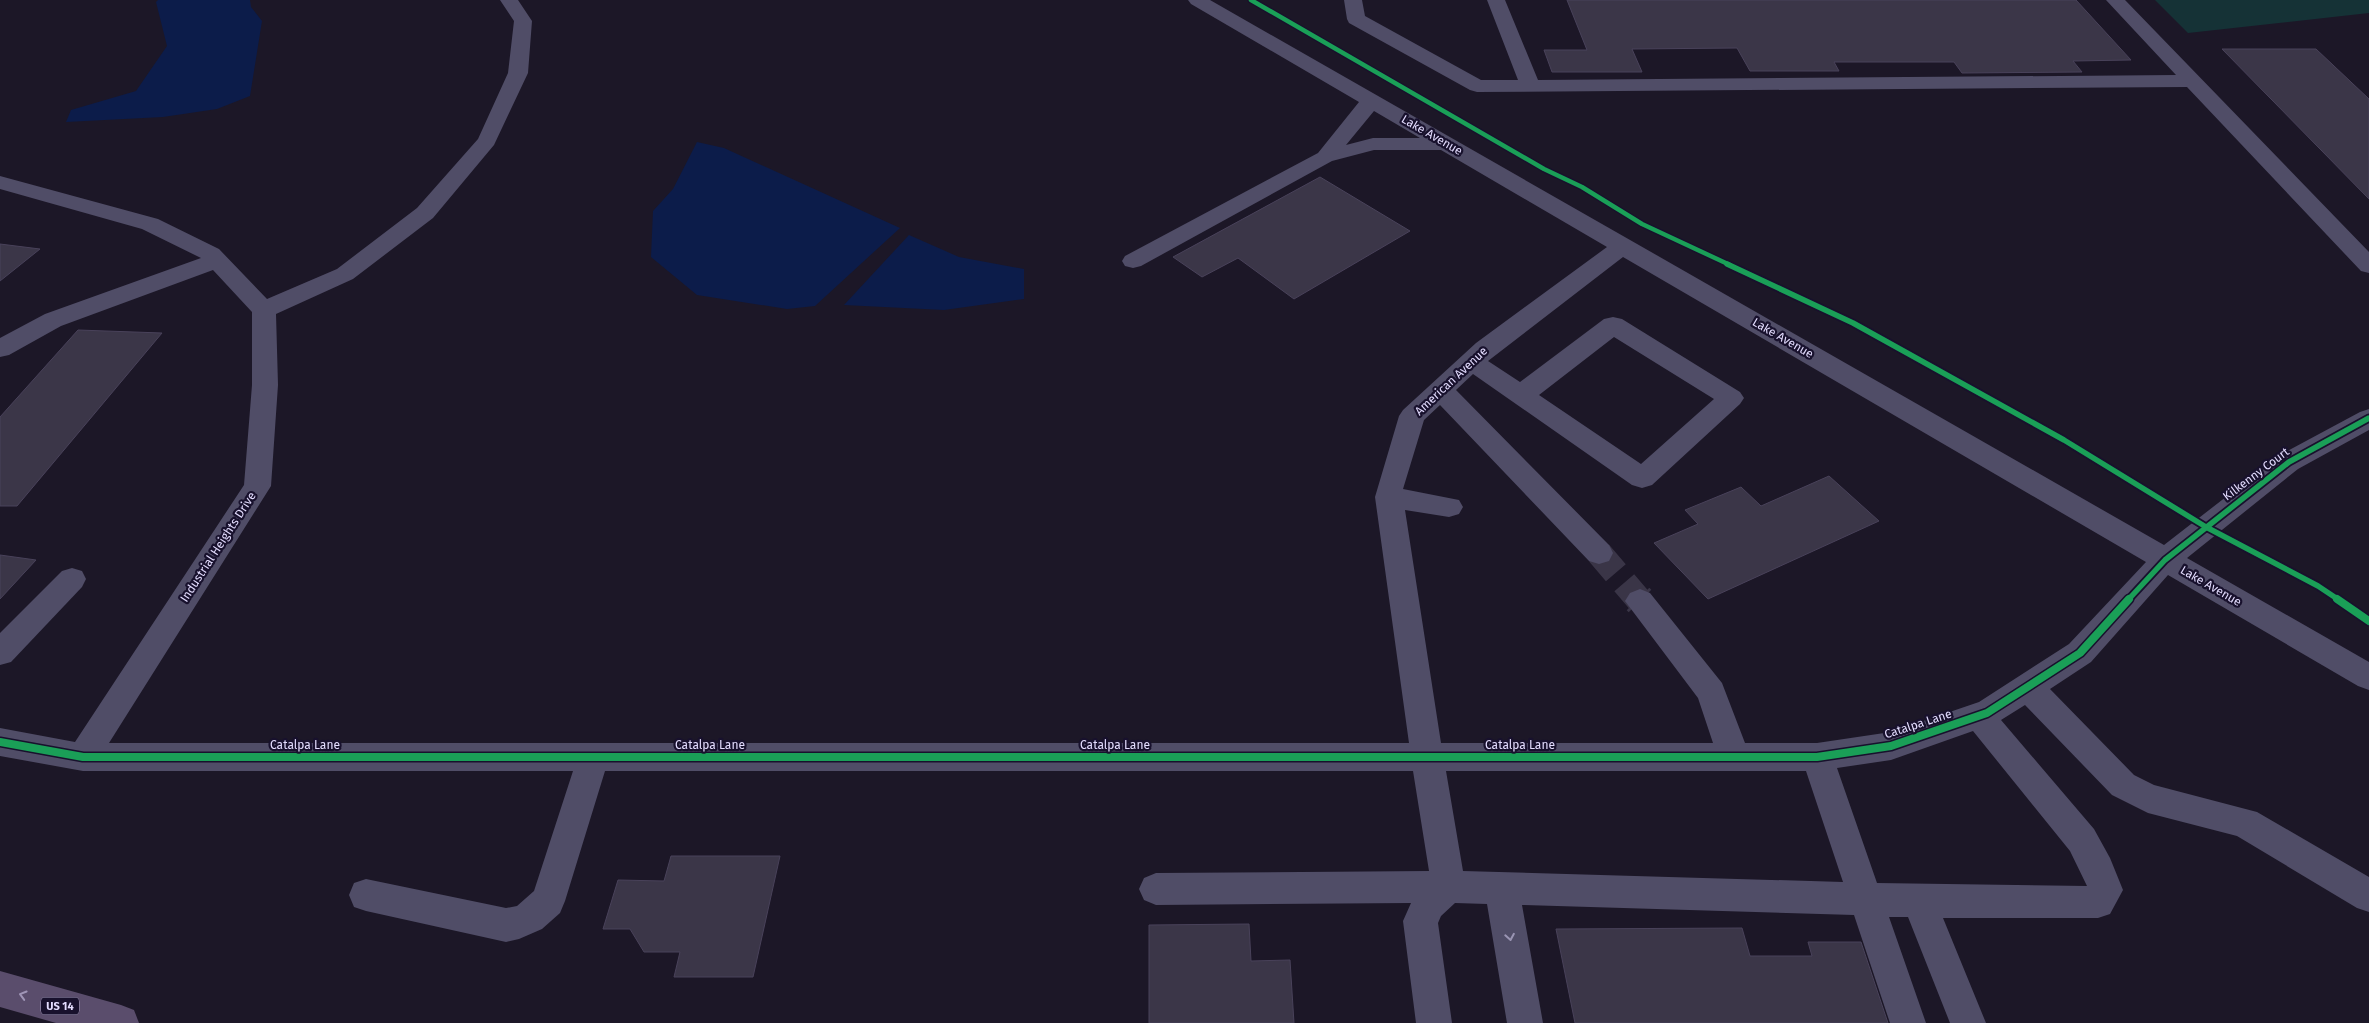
<svg xmlns="http://www.w3.org/2000/svg" width="2369" height="1023" viewBox="0 0 2369 1023" font-family="'Fira Sans',sans-serif">
  <style>
    .green { fill: #153236 }
    .water { fill: #0c1c4a }
    .building { fill: #3b3648; stroke: #49425a }
    .lines { fill: none; stroke-linecap: round; stroke-linejoin: round }
    .minor-tunnel-far1 { stroke: #3a3547; stroke-width: 26; stroke-dasharray: 26 13; stroke-linecap: butt }
    .minor-tunnel { stroke: #3a3547; stroke-width: 32; stroke-dasharray: 32 16; stroke-linecap: butt }
    .minor { fill: #504d67; fill-rule: evenodd }
    .major { fill: #5a4d6c; fill-rule: evenodd }
    .cycleway-far2-casing { stroke: #18112d; stroke-width: 7 }
    .cycleway-far1-casing { stroke: #18112d; stroke-width: 9 }
    .cycleway-casing { stroke: #18112d; stroke-width: 11 }
    .cycleway-far2 { stroke: #1a9f57; stroke-width: 4.5 }
    .cycleway-far1 { stroke: #1a9f57; stroke-width: 5.5 }
    .cycleway { stroke: #1a9f57; stroke-width: 8 }
    .oneway { stroke: #9a95b3 }
    .oneway2 { stroke: #9f95b6 }
    .labels { text-anchor: middle; stroke-width: 4.5; stroke-linejoin: round; paint-order: stroke }
    .shield { fill: #18112d; stroke: #a7a0c0; stroke-width: 1 }
    .shield-label { font-size: 11px; font-weight: bold; fill: #e4ddff }
    .street-label { font-size: 12px; fill: #e4ddff; stroke: #18112d }
  </style>
  <rect width="100%" height="100%" fill="#1c1727"/>
  <path class="green" d="M 2155,0 L 2369,0 L 2369,13 L 2188,33 Z"/>
  <g class="water">
    <path d="M 158,0 L 250,0 L 251,7 L 262,21 L 250,96 L 217,109 L 163,117 L 66,122 L 71,110 L 136,91 L 167,46 L 156,2 Z"/>
    <path d="M 697,142 L 724,148 L 900,228 L 815,306 L 787,309 L 697,295 L 651,257 L 653,211 L 673,189 Z"/>
    <path d="M 909,235 L 959,257 L 1024,269 L 1024,299 L 944,310 L 844,305 Z"/>
  </g>
  <g class="building">
    <path d="M 1567,0 L 2076,0 L 2131,60 L 2073,61 L 2082,72 L 1962,73 L 1954,62 L 1834,62 L 1839,71 L 1750,71 L 1737,48 L 1632,49 L 1642,72 L 1552,72 L 1544,50 L 1587,50 Z"/>
    <path d="M 2222,49 L 2316,49 L 2369,99 L 2369,199 Z"/>
    <path d="M 1320,177 L 1410,231 L 1294,299 L 1238,258 L 1202,277 L 1173,257 Z"/>
    <path d="M 0,244 L 40,249 L 0,281 Z"/>
    <path d="M 78,330 L 162,333 L 17,506 L 0,506 L 0,417 Z"/>
    <path d="M 1829,476 L 1879,521 L 1708,599 L 1654,543 L 1698,524 L 1685,510 L 1741,487 L 1761,506 Z"/>
    <path d="M 0,555 L 36,560 L 0,599 Z"/>
    <path d="M 671,856 L 780,856 L 753,977 L 674,977 L 680,952 L 644,952 L 630,929 L 603,929 L 618,880 L 664,881 Z"/>
    <path d="M 1249,924 L 1251,961 L 1290,960 L 1294,1023 L 1149,1023 L 1149,925 Z"/>
    <path d="M 1742,928 L 1750,956 L 1812,956 L 1808,942 L 1861,942 L 1888,1023 L 1575,1023 L 1556,929 Z"/>
  </g>
  <g class="lines">
    <path class="minor-tunnel-far1" d="M 1599,553 L 1639,600"/>
    <path class="minor-tunnel" d="M 1638,599 L 1640,601"/>
    <g class="minor">
      <path d="M 500,0 L 518,0 L 532,21 L 528,73 L 494,145 L 433,218 L 353,279 L 276,314 L 278,385 L 271,486 L 109,743 L 1409,743 L 1375,497 L 1399,416 L 1403,410 L 1476,343 L 1607,247 L 1441,150 L 1374,150 L 1332,161 L 1141,266 L 1133,268 L 1125,266 L 1122,261 L 1125,256 L 1318,153 L 1359,102 L 1191,4 L 1188,0 L 1210,0 L 2164,545 L 2280,455 L 2360,412 L 2369,409 L 2369,430 L 2298,469 L 2187,558 L 2369,662 L 2369,690 L 2358,686 L 2168,575 L 2091,662 L 2050,689 L 2134,775 L 2154,785 L 2257,812 L 2369,877 L 2369,912 L 2357,908 L 2237,836 L 2148,813 L 2112,795 L 2025,705 L 2001,720 L 2094,829 L 2110,858 L 2123,890 L 2110,914 L 2098,918 L 1943,918 L 1986,1023 L 1950,1023 L 1908,917 L 1889,917 L 1926,1023 L 1890,1023 L 1854,915 L 1522,905 L 1543,1023 L 1507,1023 L 1487,904 L 1455,903 L 1441,916 L 1438,923 L 1452,1023 L 1416,1023 L 1403,921 L 1411,903 L 1156,905 L 1144,900 L 1139,889 L 1144,878 L 1156,873 L 1429,871 L 1413,771 L 605,771 L 565,901 L 560,913 L 542,929 L 519,939 L 506,942 L 366,911 L 354,907 L 349,895 L 354,883 L 366,879 L 506,908 L 517,906 L 534,891 L 573,771 L 83,771 L 0,756 L 0,728 L 75,742 L 244,485 L 252,385 L 252,312 L 213,270 L 61,326 L 9,355 L 0,357 L 0,338 L 45,314 L 201,258 L 142,229 L 0,189 L 0,176 L 158,219 L 219,249 L 267,299 L 337,269 L 417,208 L 478,139 L 508,73 L 514,21 ZM 1374,111 L 1420,138 L 1373,138 L 1346,145 ZM 1623,257 L 2146,562 L 2069,644 L 1979,702 L 1891,732 L 1817,743 L 1745,743 L 1722,683 L 1650,593 L 1640,589 L 1630,593 L 1625,601 L 1698,698 L 1713,743 L 1441,743 L 1405,510 L 1449,517 L 1459,514 L 1463,507 L 1459,500 L 1403,489 L 1424,420 L 1440,405 L 1589,561 L 1599,564 L 1609,561 L 1613,553 L 1609,545 L 1456,390 L 1473,374 L 1632,485 L 1642,488 L 1652,485 L 1740,404 L 1744,398 L 1740,392 L 1622,319 L 1613,317 L 1604,319 L 1520,382 L 1488,361 ZM 1614,337 L 1714,399 L 1641,464 L 1539,395 ZM 1973,731 L 2070,851 L 2087,886 L 1877,883 L 1837,768 L 1891,760 ZM 1446,771 L 1806,771 L 1843,882 L 1463,871 Z"/>
      <path d="M 1344,0 L 1362,0 L 1365,16 L 1481,80 L 1518,80 L 1487,0 L 1505,0 L 1538,80 L 2176,75 L 2106,0 L 2125,0 L 2369,252 L 2369,273 L 2361,271 L 2187,87 L 1477,92 L 1470,90 L 1349,23 L 1347,19 Z"/>
      <path d="M 72,568 L 82,571 L 86,579 L 82,587 L 11,662 L 0,665 L 0,633 L 62,571 Z"/>
    </g>
    <path class="major" d="M 0,971 L 121,1005 L 134,1010 L 139,1023 L 56,1023 L 0,1007 Z"/>
    <defs>
      <path id="cycleway-far2" d="M 1251,0 L 1544,169 L 1582,187 L 1642,224 L 1730,265"/>
      <g id="cycleway-far1">
        <path d="M 1727,264 L 1853,323 L 2064,440 L 2206,527 L 2318,586 L 2339,600"/>
        <path d="M 2128,600 L 2165,560 L 2289,462 L 2369,418"/>
      </g>
      <g id="cycleway">
        <path d="M 2337,599 L 2369,621"/>
        <path d="M 0,742 L 83,757 L 1817,757 L 1891,746 L 1987,713 L 2080,653 L 2129,599"/>
      </g>
    </defs>
    <use href="#cycleway-far2" class="cycleway-far2-casing"/>
    <use href="#cycleway-far1" class="cycleway-far1-casing"/>
    <use href="#cycleway" class="cycleway-casing"/>
    <use href="#cycleway-far2" class="cycleway-far2"/>
    <use href="#cycleway-far1" class="cycleway-far1"/>
    <use href="#cycleway" class="cycleway"/>
  </g>
  <defs><path id="oneway-chevron" d="M-2-3.5L2.5 0L-2 3.5" fill="none" stroke-width="1.6" stroke-linecap="round" stroke-linejoin="round" transform="scale(1.25)"/></defs>
  <use class="oneway" href="#oneway-chevron" transform="translate(1510 937) rotate(80)"/>
  <use class="oneway2" href="#oneway-chevron" transform="translate(23 995) rotate(-164)"/>
  <g class="labels">
    <rect class="shield" x="41" y="997.5" width="38" height="17" rx="4"/>
    <g class="shield-label">
      <text x="60" y="1010">US 14</text>
    </g>
    <g class="street-label">
      <text transform="translate(1432 135) rotate(30)" y="4">Lake Avenue</text>
      <text transform="translate(1783 338) rotate(30)" y="4">Lake Avenue</text>
      <text transform="translate(1451 381) rotate(-43)" y="4">American Avenue</text>
      <text transform="translate(2256 474) rotate(-37)" y="4">Kilkenny Court</text>
      <text transform="translate(218 547) rotate(-57)" y="4">Industrial Heights Drive</text>
      <text transform="translate(2211 586) rotate(30)" y="4">Lake Avenue</text>
      <text transform="translate(1918 724) rotate(-18)" y="4">Catalpa Lane</text>
      <text x="305" y="749">Catalpa Lane</text>
      <text x="710" y="749">Catalpa Lane</text>
      <text x="1115" y="749">Catalpa Lane</text>
      <text x="1520" y="749">Catalpa Lane</text>
    </g>
  </g>
</svg>
